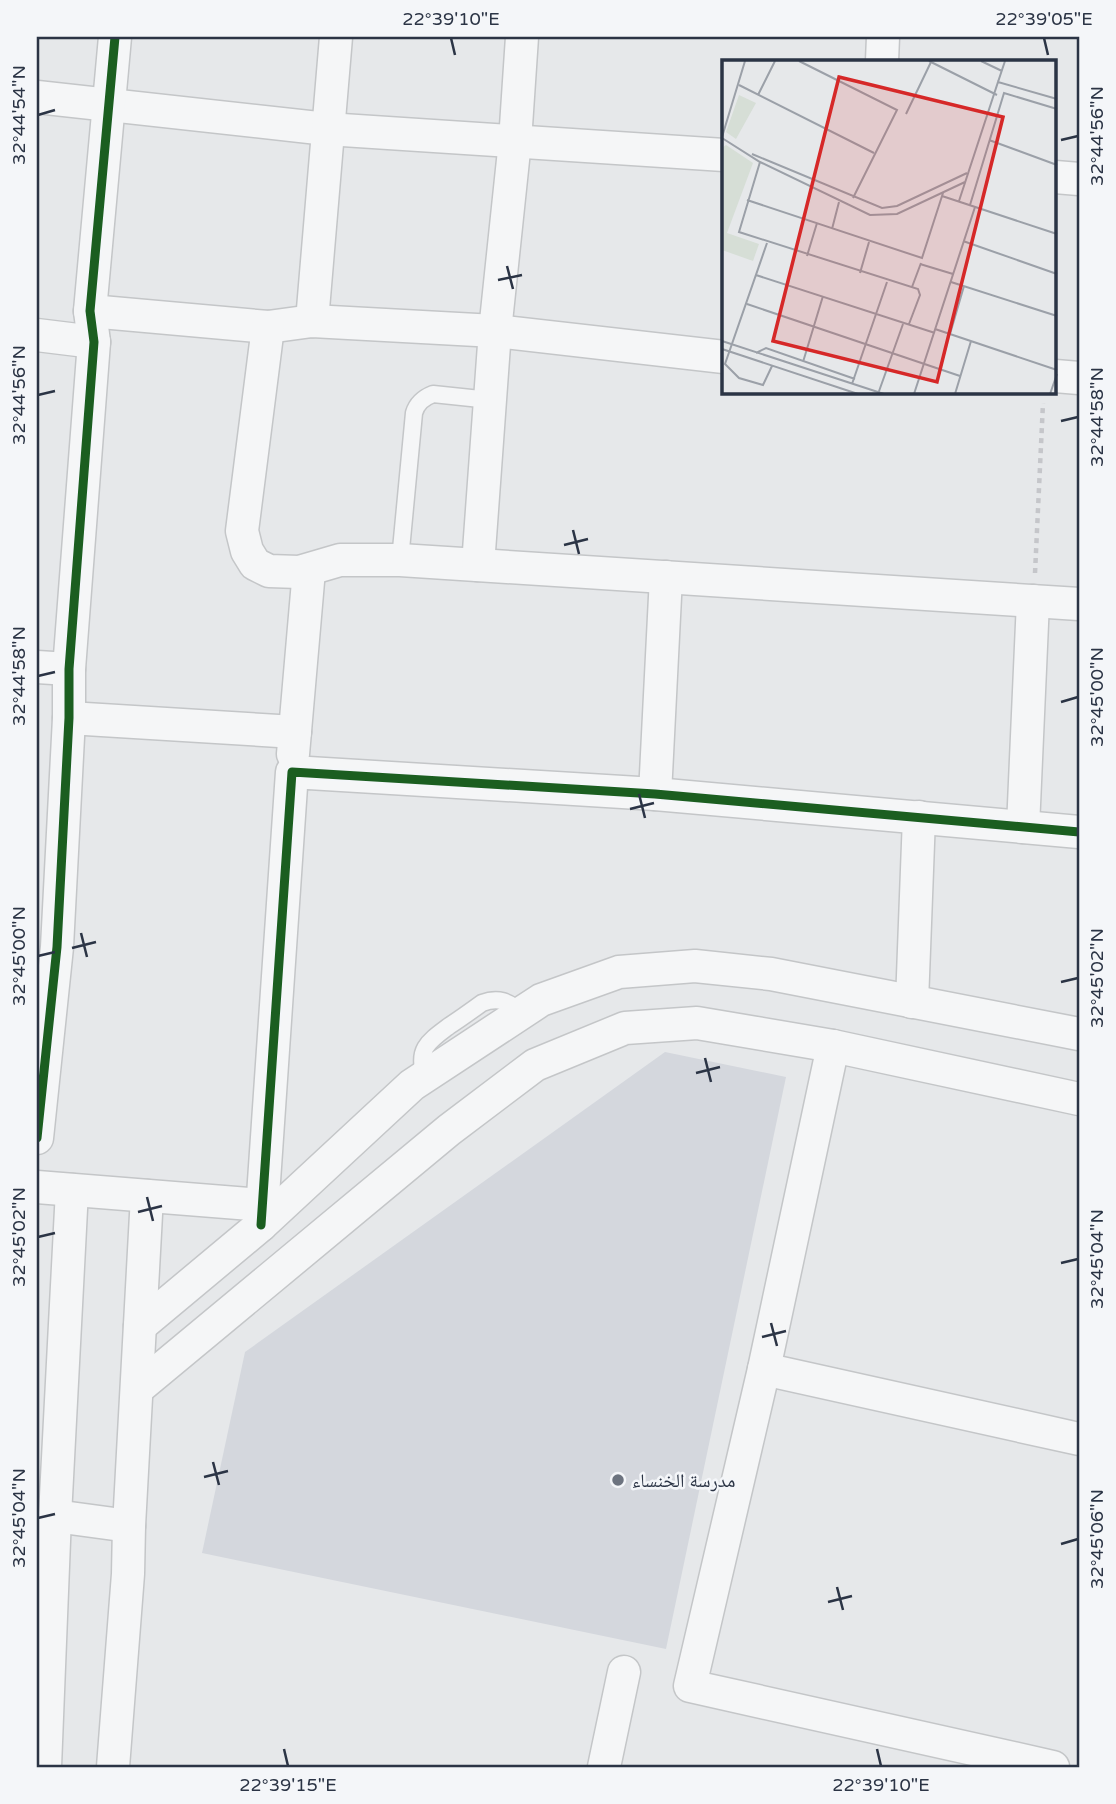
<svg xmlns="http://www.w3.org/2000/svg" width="1116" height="1804" viewBox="0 0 1116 1804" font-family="'Varela Round','Noto Naskh Arabic',sans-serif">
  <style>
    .built { fill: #d4d7dd }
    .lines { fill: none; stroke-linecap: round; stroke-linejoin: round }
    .lane-casing { stroke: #c4c6c8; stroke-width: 19 }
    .street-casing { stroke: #c4c6c8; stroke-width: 35 }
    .path { stroke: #c5c6ca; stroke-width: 4.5; stroke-dasharray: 5 5; stroke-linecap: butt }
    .lane { stroke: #f5f6f7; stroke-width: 16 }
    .street { stroke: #f5f6f7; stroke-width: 32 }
    .cycleway-casing { stroke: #f4f6f9; stroke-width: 13 }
    .cycleway { stroke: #1b5e20; stroke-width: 9 }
    .ticks { fill: none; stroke: #2b3445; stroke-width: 2.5 }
    .poi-dot { fill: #6c737f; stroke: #f4f6f9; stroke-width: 2.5 }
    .labels { text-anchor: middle; stroke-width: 5; stroke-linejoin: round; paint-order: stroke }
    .poi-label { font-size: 19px; fill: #2b3445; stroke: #f4f6f9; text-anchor: start }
    .inset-road { fill: none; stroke: #9ba0a8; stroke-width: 2 }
    .view { fill: #d62828; fill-opacity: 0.15; stroke: #d62828; stroke-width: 3.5 }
    .inset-edge { fill: none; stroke: #2b3445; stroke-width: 3.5 }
    .neatline { fill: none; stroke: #2b3445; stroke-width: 2.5 }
    .ticks-label { font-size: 18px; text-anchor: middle; fill: #2b3445 }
  </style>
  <rect width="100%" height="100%" fill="#e6e8ea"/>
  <path class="built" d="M 665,1052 L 786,1077 L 666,1649 L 202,1553 L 245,1352 Z"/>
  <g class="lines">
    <defs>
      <g id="lane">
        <path d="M 400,560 L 414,413 C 417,403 423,398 433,394 L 490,400"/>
        <path d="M 425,1076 C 416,1049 429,1041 449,1026 C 460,1019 471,1011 482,1003 C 498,997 509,1001 521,1013"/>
      </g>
      <g id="street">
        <path d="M 882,61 L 883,37"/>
        <path d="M 37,97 L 327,129 L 724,155"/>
        <path d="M 1055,177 L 1079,179"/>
        <path d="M 90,311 L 268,327 L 312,321 L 495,331 L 724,357"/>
        <path d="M 312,321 L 336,37"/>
        <path d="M 268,327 L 242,531 L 247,551 L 255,564 L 269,571 L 299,572 L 340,560 L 400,560 L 1079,604"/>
        <path d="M 37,335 L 94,342"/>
        <path d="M 1055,376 L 1079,378"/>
        <path d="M 478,565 L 495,331 L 515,141 L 522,37"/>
        <path d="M 37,667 L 69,669"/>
        <path d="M 69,718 L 295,732"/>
        <path d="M 293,754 L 309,570"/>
        <path d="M 655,794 L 666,577"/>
        <path d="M 1023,827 L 1033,601"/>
        <path d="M 912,1002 L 919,817"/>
        <path d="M 833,1046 L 764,1369 L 690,1686 L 1053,1767"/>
        <path d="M 37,1138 L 57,947 L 69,718 L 69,669 L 94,342 L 90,311 L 115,37"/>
        <path d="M 37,1187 L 262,1205"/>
        <path d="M 261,1225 L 292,772 L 655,794 L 1079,832"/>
        <path d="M 140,1326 L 261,1225 L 412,1085 L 541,1000 L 619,972 L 695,966 L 771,974 L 1079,1034"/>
        <path d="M 764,1369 L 1079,1439"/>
        <path d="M 137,1389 L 449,1130 L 535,1065 L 625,1028 L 697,1023 L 833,1046 L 1079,1099"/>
        <path d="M 55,1516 L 129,1526"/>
        <path d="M 45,1767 L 55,1516 L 72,1190"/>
        <path d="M 113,1767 L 128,1574 L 129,1526 L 147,1196"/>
        <path d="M 604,1767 L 624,1672"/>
      </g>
    </defs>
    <use href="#lane" class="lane-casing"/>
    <use href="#street" class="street-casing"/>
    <path class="path" d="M 1035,573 L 1043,403"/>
    <use href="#lane" class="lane"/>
    <use href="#street" class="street"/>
    <defs>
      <g id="cycleway">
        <path d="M 37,1138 L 57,947 L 69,718 L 69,669 L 94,342 L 90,311 L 115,37"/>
        <path d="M 261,1225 L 292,772 L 655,794 L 1079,832"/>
      </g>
    </defs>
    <use href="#cycleway" class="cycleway-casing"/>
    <use href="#cycleway" class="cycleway"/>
  </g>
  <path class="ticks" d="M 451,38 L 455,55M 1044,38 L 1048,55M 38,115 L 55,110M 1061,140 L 1078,136M 507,266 L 513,289M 498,280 L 522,275M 38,395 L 55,391M 1061,421 L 1078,417M 573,530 L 579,554M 564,545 L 588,539M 38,676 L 55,672M 1061,702 L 1078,697M 639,794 L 645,818M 630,809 L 654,803M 81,933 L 87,957M 72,948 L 96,942M 38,956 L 55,952M 1061,982 L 1078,978M 705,1058 L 711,1082M 696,1073 L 720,1067M 147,1197 L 153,1221M 138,1212 L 162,1206M 38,1237 L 55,1233M 1061,1263 L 1078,1259M 771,1323 L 777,1346M 762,1337 L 786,1331M 213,1462 L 219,1485M 204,1477 L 228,1471M 38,1518 L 55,1514M 1061,1544 L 1078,1539M 837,1587 L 843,1610M 828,1602 L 852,1596M 284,1749 L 288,1766M 877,1749 L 881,1766"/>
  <circle class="poi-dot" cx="618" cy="1480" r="7"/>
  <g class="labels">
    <g class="poi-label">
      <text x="632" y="1487">مدرسة الخنساء</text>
    </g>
  </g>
  <g transform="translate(722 60)">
    <rect width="334" height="334" fill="#e6e8ea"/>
    <path d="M 17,35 L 34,43 L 14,79 L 4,72 ZM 4,85 L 31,103 L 5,173 L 37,184 L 31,201 L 0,190 L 0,88 Z" fill="#d6ded6"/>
    <path class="inset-road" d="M 77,1 L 175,50 L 131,138M 207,1 L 275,35M 259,1 L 280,11M 276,22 L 283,1M 17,25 L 152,93M 36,35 L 53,1M 184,54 L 209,2M 0,77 L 23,1M 0,78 L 38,102 L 148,155 L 175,154 L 243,122M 267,80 L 335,105M 30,94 L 160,148 L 175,146 L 245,113M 38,102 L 17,172 L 196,229 L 198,235 L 187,264M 220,136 L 335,174M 25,140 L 200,198 L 221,133M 237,141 L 276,22 L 335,39M 248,145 L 282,33 L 335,49M 110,169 L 117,142M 241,181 L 335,214M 45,183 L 3,304 L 17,318 L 41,325 L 50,306M 85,196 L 95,163M 198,204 L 231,214M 138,213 L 147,182M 34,215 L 213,273M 229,222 L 335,256M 190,227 L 199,203M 25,244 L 238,316M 213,269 L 335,310M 228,274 L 242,226M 0,281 L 162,334M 0,289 L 136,334M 34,293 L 44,288 L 133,319M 81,302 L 101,236M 130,324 L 165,222M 156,334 L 181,264M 192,334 L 253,147M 233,334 L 249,281M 328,334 L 335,314"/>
    <path class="view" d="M 117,17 L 281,57 L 215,322 L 51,281 Z"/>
    <rect width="334" height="334" class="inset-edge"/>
  </g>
  <rect width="1116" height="1804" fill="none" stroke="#f4f6f9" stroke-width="77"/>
  <rect x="38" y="38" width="1040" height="1728" class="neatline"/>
  <g class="ticks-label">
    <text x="451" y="25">22°39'10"E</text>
    <text x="1044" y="25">22°39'05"E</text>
    <text transform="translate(19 115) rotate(-90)" y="6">32°44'54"N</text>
    <text transform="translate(1097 136) rotate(-90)" y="6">32°44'56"N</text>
    <text transform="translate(19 395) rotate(-90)" y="6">32°44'56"N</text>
    <text transform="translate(1097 417) rotate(-90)" y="6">32°44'58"N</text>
    <text transform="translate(19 676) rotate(-90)" y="6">32°44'58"N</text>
    <text transform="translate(1097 697) rotate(-90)" y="6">32°45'00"N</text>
    <text transform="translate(19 956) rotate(-90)" y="6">32°45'00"N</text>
    <text transform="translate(1097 978) rotate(-90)" y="6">32°45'02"N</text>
    <text transform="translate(19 1237) rotate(-90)" y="6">32°45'02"N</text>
    <text transform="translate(1097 1259) rotate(-90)" y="6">32°45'04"N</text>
    <text transform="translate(19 1518) rotate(-90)" y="6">32°45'04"N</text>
    <text transform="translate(1097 1539) rotate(-90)" y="6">32°45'06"N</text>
    <text x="288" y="1791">22°39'15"E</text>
    <text x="881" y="1791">22°39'10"E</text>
  </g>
</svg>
